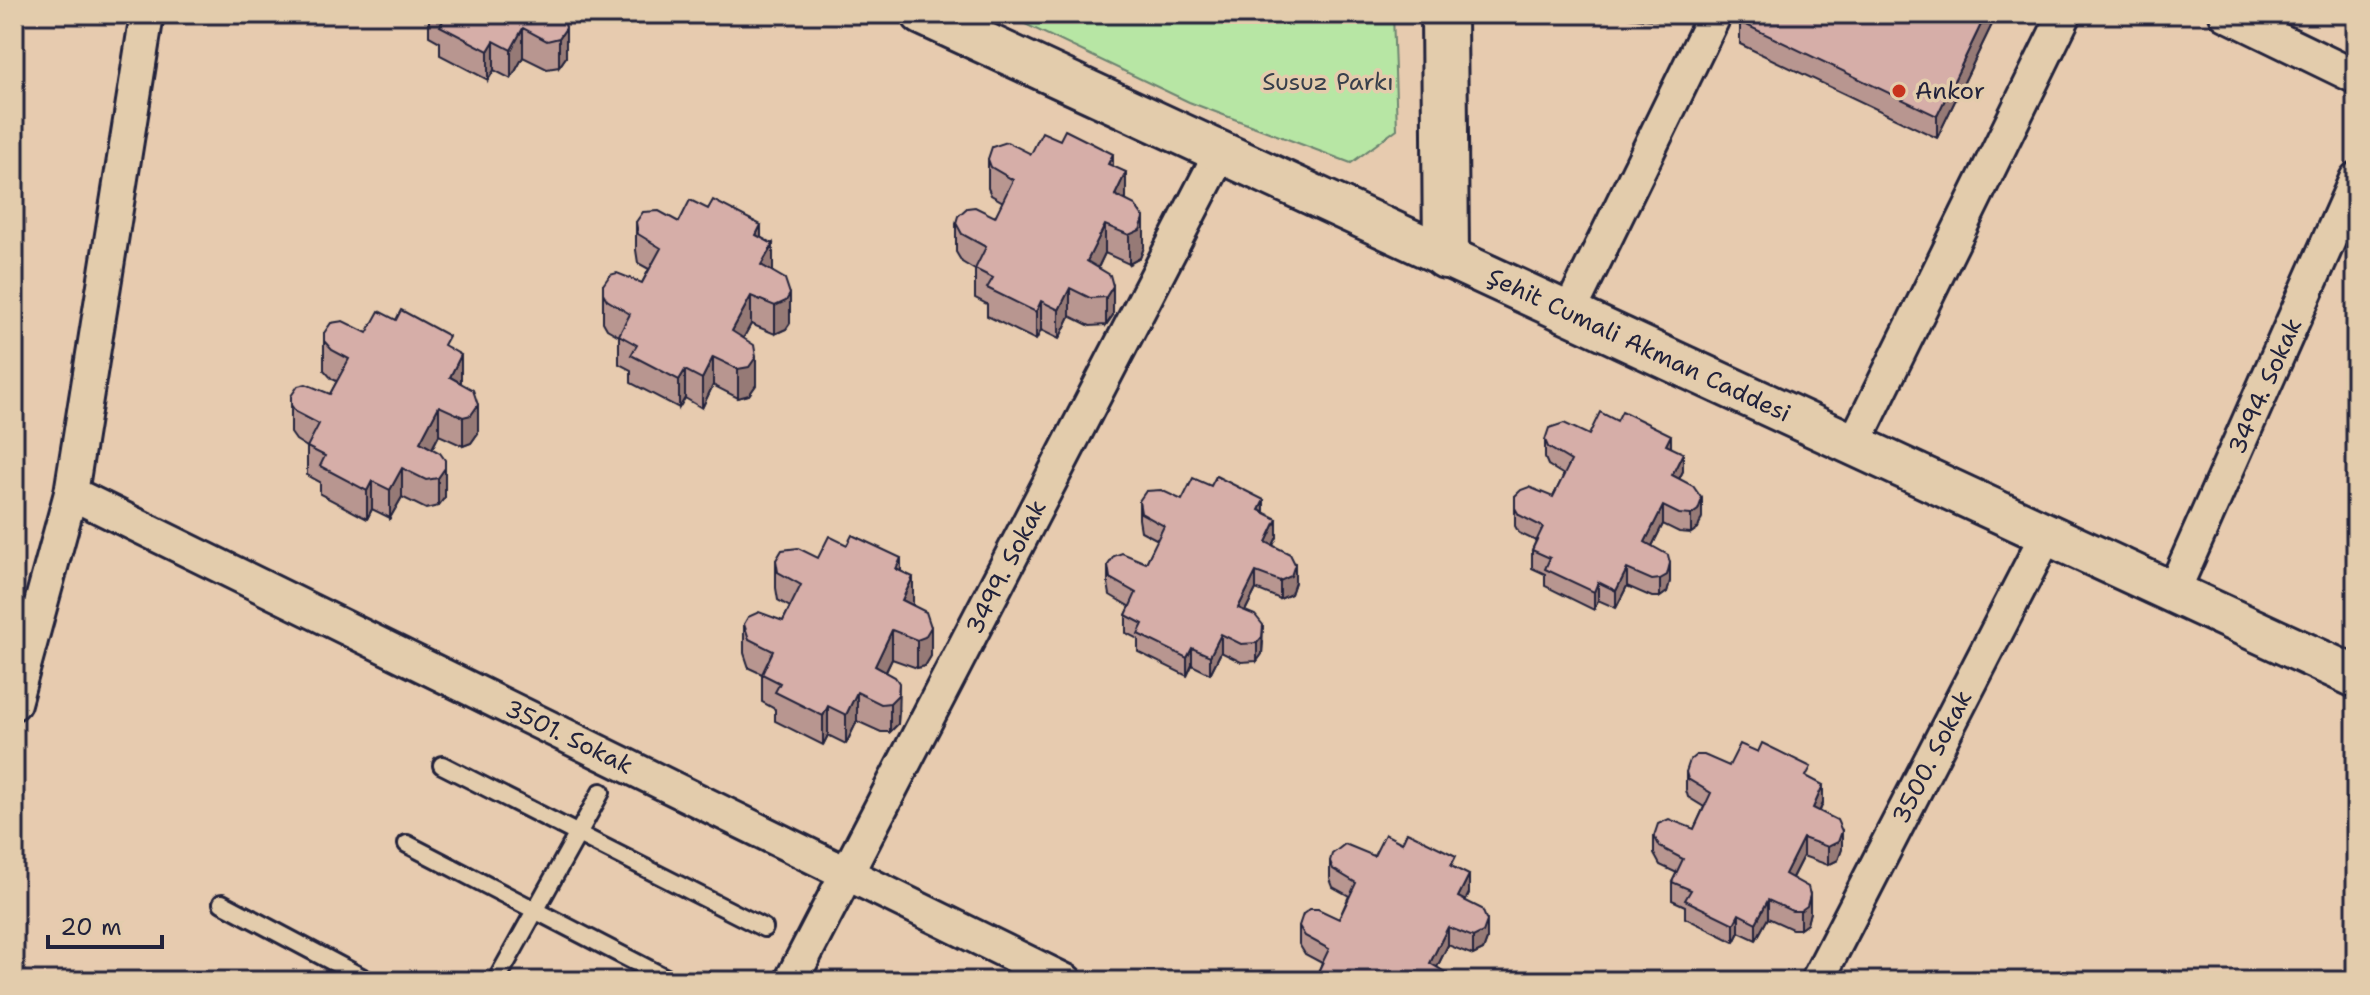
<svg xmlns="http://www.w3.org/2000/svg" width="2370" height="995" viewBox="0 0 2370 995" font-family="'Shantell Sans',sans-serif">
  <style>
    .green { fill: #b7e6a4; stroke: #6c8470; stroke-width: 2 }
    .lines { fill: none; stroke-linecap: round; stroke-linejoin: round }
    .service-casing { stroke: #22223b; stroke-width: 22 }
    .minor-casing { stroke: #22223b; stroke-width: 38 }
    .tertiary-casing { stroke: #22223b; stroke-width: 46 }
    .secondary-casing { stroke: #22223b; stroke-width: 50 }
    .service { stroke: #e3ccac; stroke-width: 16 }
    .minor { stroke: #e3ccac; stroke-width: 32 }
    .tertiary { stroke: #e3ccac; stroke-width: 40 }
    .secondary { stroke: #e3ccac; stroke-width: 44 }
    .wall { fill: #b89690; stroke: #22223b; stroke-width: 2 }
    .shaded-wall { fill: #967a76; stroke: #22223b; stroke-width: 2 }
    .building { fill: #d6aea8; stroke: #22223b; stroke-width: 2 }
    .poi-dot { fill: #c8321e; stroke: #e3ccac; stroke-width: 3 }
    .labels { text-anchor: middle; stroke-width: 7; stroke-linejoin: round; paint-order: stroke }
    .park-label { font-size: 24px; fill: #383f4b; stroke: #e3ccac }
    .poi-label { font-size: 24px; fill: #22223b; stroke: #e3ccac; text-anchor: start }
    .street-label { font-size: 24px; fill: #22223b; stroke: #e3ccac }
  </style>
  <rect width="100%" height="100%" fill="#e7cbaf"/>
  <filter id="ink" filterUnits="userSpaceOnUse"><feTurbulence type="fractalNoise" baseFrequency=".0125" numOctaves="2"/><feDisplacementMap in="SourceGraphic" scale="16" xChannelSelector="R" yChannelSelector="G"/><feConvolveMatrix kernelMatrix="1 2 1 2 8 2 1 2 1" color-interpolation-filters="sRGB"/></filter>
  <g filter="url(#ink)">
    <path class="green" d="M 1004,14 L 1393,14 L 1397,129 L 1351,163 L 1189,102 Z"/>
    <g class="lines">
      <defs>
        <g id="service">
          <path d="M 442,765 L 764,928"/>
          <path d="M 407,844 L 672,981"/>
          <path d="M 222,903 L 369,981"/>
          <path d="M 496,981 L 601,792"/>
        </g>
        <g id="minor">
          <path d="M 2226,14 L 2356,77"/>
          <path d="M 1569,313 L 1715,14"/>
          <path d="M 1854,444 L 2065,14"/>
          <path d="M 71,493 L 1066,981"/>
          <path d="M 2173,592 L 2356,179"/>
          <path d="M 14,703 L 71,493 L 147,14"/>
          <path d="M 791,981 L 1221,152"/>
          <path d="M 1817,981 L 2047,534"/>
        </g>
        <path id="tertiary" d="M 922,14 L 2356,677"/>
        <path id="secondary" d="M 1444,14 L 1446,256"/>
      </defs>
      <use href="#service" class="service-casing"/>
      <use href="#minor" class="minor-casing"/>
      <use href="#tertiary" class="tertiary-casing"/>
      <use href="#secondary" class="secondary-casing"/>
      <use href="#service" class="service"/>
      <use href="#minor" class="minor"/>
      <use href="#tertiary" class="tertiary"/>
      <use href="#secondary" class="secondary"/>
    </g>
    <g class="wall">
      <path d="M 429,14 L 559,14 L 566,57 L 559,67 L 547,69 L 523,57 L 511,79 L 494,70 L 488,80 L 440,55 L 440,42 L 429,36 Z"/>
      <path d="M 1600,14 L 1675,14 L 1672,22 Z"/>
      <path d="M 1744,14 L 1997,14 L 1937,138 L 1740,44 L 1740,22 Z"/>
      <path d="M 1031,154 L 1113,166 L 1144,247 L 1140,258 L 1129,264 L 1105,253 L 1098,268 L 1113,315 L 1106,325 L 1090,326 L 1070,316 L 1059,339 L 1041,330 L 1036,340 L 987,316 L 987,304 L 975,298 L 975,270 L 962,262 L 956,252 L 956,223 L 995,217 L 1003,202 L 991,195 L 988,188 L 988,159 Z"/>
      <path d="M 636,222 L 679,222 L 761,237 L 790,323 L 786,329 L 775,334 L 751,324 L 743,338 L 756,385 L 749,395 L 738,398 L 713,385 L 702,408 L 685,398 L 679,408 L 631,383 L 631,370 L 619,364 L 619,336 L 607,329 L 603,322 L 603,285 L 642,283 L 649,269 L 638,263 L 636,250 Z"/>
      <path d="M 324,333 L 367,333 L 449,348 L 478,433 L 471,443 L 463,446 L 439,435 L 432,449 L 445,497 L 438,506 L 426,509 L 402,497 L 390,518 L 372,509 L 367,519 L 320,494 L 320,482 L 307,475 L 307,447 L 296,440 L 291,433 L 291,396 L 330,394 L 337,381 L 332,379 L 324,370 Z"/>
      <path d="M 1589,435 L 1671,447 L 1683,471 L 1679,479 L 1702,517 L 1698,528 L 1691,533 L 1679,532 L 1663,524 L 1652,546 L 1670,581 L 1667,592 L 1660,597 L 1652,597 L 1627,586 L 1616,608 L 1598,600 L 1594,610 L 1545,586 L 1545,574 L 1532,568 L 1532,550 L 1536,541 L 1519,533 L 1515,526 L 1515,496 L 1553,497 L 1564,475 L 1548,465 L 1545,458 L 1545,440 Z"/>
      <path d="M 1182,500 L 1264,513 L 1277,537 L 1273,545 L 1295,582 L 1291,594 L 1280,599 L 1256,589 L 1245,611 L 1263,642 L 1262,654 L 1257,661 L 1241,662 L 1221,652 L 1210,674 L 1192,665 L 1187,676 L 1138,652 L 1138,639 L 1126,633 L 1126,615 L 1130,607 L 1110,595 L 1108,583 L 1108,565 L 1146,563 L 1158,540 L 1141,531 L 1139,519 L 1139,501 Z"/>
      <path d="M 818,558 L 901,571 L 931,656 L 925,666 L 917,668 L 892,659 L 886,672 L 899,712 L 898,724 L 890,732 L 881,732 L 857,721 L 846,744 L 828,735 L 823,745 L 775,721 L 775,709 L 762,702 L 762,674 L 749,668 L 744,653 L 744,624 L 783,621 L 790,607 L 778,600 L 776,588 L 776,560 Z"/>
      <path d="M 1686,772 L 1811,779 L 1823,803 L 1820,811 L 1842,849 L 1838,860 L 1828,865 L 1803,856 L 1792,878 L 1810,912 L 1807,924 L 1800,929 L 1792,929 L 1768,918 L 1756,940 L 1739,932 L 1734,942 L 1685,918 L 1685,906 L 1672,900 L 1672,882 L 1677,873 L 1660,865 L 1654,854 L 1654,836 L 1694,829 L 1704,807 L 1688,797 L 1686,790 Z"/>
      <path d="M 1330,861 L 1456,868 L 1469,893 L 1465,901 L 1487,939 L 1483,950 L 1473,955 L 1448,945 L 1437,967 L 1455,981 L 1318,981 L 1318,972 L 1322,963 L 1305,954 L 1299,944 L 1299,926 L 1339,919 L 1349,896 L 1333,887 L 1330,879 Z"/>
    </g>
    <g class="shaded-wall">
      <path d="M 1986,14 L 1997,14 L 1937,138 L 1937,116 Z"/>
      <path d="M 523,28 L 523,57 L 511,79 L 511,50 Z"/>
      <path d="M 566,28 L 566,57 L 559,67 L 559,38 Z"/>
      <path d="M 494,41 L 494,70 L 488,80 L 488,51 Z"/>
      <path d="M 1113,154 L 1113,182 L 1108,164 Z"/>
      <path d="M 1126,172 L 1126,201 L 1115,195 Z"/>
      <path d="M 1144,218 L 1144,247 L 1140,258 L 1129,264 L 1129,235 Z"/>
      <path d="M 761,225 L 761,253 L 756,235 Z"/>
      <path d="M 1105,225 L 1105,253 L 1087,290 L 1087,261 Z"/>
      <path d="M 773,244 L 773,272 L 761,265 Z"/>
      <path d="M 1113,286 L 1113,315 L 1106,325 L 1106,297 Z"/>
      <path d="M 1070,288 L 1070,316 L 1059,339 L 1059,310 Z"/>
      <path d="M 790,294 L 790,323 L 786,329 L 775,334 L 775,306 Z"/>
      <path d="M 751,296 L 751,324 L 732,359 L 732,331 Z"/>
      <path d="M 1041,301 L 1041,330 L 1036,340 L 1036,312 Z"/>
      <path d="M 461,355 L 461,383 L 450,377 Z"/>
      <path d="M 713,357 L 713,385 L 702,408 L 702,379 Z"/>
      <path d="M 756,357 L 756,385 L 749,395 L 738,398 L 738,369 Z"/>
      <path d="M 685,370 L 685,398 L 679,408 L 679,380 Z"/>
      <path d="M 478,405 L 478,433 L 471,443 L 463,446 L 463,417 Z"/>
      <path d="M 439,406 L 439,435 L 420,471 L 420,442 Z"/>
      <path d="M 1671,435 L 1671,453 L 1666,445 Z"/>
      <path d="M 1683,453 L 1683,471 L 1672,493 L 1672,475 Z"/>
      <path d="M 402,468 L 402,497 L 390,518 L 390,490 Z"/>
      <path d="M 445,468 L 445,497 L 438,506 L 438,478 Z"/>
      <path d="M 372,481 L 372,509 L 367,519 L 367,491 Z"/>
      <path d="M 1702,499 L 1702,517 L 1698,528 L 1691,533 L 1691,515 Z"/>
      <path d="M 1264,500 L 1264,518 L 1259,510 Z"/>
      <path d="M 1663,506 L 1663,524 L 1645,560 L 1645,542 Z"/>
      <path d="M 1277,519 L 1277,537 L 1266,559 L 1266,542 Z"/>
      <path d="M 901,558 L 901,587 L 896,569 Z"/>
      <path d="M 1670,563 L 1670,581 L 1667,592 L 1660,597 L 1660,579 Z"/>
      <path d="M 1295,564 L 1295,582 L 1291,594 L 1280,599 L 1280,581 Z"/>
      <path d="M 1627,569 L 1627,586 L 1616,608 L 1616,591 Z"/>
      <path d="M 1256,572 L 1256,589 L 1238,625 L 1238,608 Z"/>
      <path d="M 913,577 L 913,606 L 902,600 Z"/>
      <path d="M 1598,582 L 1598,600 L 1594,610 L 1594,592 Z"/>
      <path d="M 1263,625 L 1262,654 L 1257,661 L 1257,643 Z"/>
      <path d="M 931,627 L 931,656 L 925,666 L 917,668 L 917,640 Z"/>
      <path d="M 892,630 L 892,659 L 875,694 L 875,666 Z"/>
      <path d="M 1221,634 L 1221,652 L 1210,674 L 1210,656 Z"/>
      <path d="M 1192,648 L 1192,665 L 1187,676 L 1187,658 Z"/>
      <path d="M 899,683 L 898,724 L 890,732 L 890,703 Z"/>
      <path d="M 857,692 L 857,721 L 846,744 L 846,715 Z"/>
      <path d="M 828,706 L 828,735 L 823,745 L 823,716 Z"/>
      <path d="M 1823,785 L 1823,803 L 1813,826 L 1813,808 Z"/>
      <path d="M 1842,831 L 1842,849 L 1838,860 L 1828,865 L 1828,847 Z"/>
      <path d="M 1803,838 L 1803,856 L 1785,891 L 1785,874 Z"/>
      <path d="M 1469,875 L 1469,893 L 1458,915 L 1458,897 Z"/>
      <path d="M 1810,895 L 1810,912 L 1807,924 L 1800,929 L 1800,911 Z"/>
      <path d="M 1768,900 L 1768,918 L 1756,940 L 1756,923 Z"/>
      <path d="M 1739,914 L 1739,932 L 1734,942 L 1734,924 Z"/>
      <path d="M 1487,921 L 1487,939 L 1483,950 L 1473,955 L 1473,937 Z"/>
      <path d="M 1448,927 L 1448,945 L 1430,981 L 1430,963 Z"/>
    </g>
    <g class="building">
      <path d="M 442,14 L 559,14 L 563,17 L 566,28 L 559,38 L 547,41 L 523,28 L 511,50 L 494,41 L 488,51 L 440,26 L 446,16 Z"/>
      <path d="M 1744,14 L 1986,14 L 1937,116 L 1740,22 Z"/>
      <path d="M 1065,130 L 1113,154 L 1108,164 L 1126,172 L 1115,195 L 1135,205 L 1144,218 L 1140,230 L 1129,235 L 1105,225 L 1087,261 L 1110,275 L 1113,286 L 1106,297 L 1090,298 L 1070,288 L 1059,310 L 1041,301 L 1036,312 L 987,288 L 993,278 L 975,269 L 986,247 L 962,234 L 956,223 L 958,216 L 967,208 L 975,207 L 995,217 L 1013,180 L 991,167 L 988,159 L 992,147 L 1007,142 L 1031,154 L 1042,132 L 1060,140 Z"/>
      <path d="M 690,200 L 708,209 L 713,200 L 761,225 L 756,235 L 773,244 L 761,265 L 785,279 L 790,294 L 786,301 L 775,306 L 751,296 L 732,331 L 754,345 L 756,357 L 749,367 L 738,369 L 713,357 L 702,379 L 685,370 L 679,380 L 631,355 L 637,345 L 619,335 L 630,314 L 607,300 L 603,293 L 603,285 L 610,275 L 617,273 L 642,283 L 661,248 L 638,234 L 636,222 L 643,212 L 659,211 L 679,222 Z"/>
      <path d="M 401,310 L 449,336 L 444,345 L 461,355 L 450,377 L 473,390 L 478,405 L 471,415 L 463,417 L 439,406 L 420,442 L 440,453 L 445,460 L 445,468 L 438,478 L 426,480 L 402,468 L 390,490 L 372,481 L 367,491 L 320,466 L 325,456 L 307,447 L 319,424 L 296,412 L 291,405 L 291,396 L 298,386 L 306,384 L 330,394 L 349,359 L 332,350 L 324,341 L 324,333 L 331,323 L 343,321 L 367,333 L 379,311 L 396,320 Z"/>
      <path d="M 1622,411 L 1671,435 L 1666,445 L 1683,453 L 1672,475 L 1693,486 L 1702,499 L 1698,510 L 1691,515 L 1679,514 L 1663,506 L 1645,542 L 1668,555 L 1670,563 L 1667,575 L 1660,579 L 1652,580 L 1627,569 L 1616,591 L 1598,582 L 1594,592 L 1545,569 L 1550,558 L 1532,550 L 1543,527 L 1519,515 L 1515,508 L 1515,496 L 1521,490 L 1529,487 L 1553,497 L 1571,461 L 1548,447 L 1545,440 L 1549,428 L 1564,423 L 1589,435 L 1600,412 L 1617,421 Z"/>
      <path d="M 1216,476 L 1264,500 L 1259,510 L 1277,519 L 1266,542 L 1290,554 L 1295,564 L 1291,576 L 1280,581 L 1256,572 L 1238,608 L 1255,615 L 1263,625 L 1262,637 L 1257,643 L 1241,644 L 1221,634 L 1210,656 L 1192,648 L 1187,658 L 1138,634 L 1143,624 L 1126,615 L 1136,593 L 1110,578 L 1108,565 L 1114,556 L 1122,553 L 1146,563 L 1164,526 L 1141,513 L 1139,501 L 1146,491 L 1161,490 L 1182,500 L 1193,478 L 1211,486 Z"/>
      <path d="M 852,535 L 901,558 L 896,569 L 913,577 L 902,600 L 926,612 L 931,627 L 925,637 L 917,640 L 892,630 L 875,666 L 895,677 L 899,683 L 898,695 L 890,703 L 881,704 L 857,692 L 846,715 L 828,706 L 823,716 L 775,692 L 780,683 L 762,674 L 773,651 L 749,639 L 744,624 L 748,617 L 759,612 L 783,621 L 801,585 L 778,572 L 776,560 L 782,550 L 798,548 L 818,558 L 829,536 L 847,545 Z"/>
      <path d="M 1762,743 L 1811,767 L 1806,776 L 1823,785 L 1813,808 L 1837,820 L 1842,831 L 1838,842 L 1828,847 L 1803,838 L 1785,874 L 1808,887 L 1810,895 L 1807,906 L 1800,911 L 1792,911 L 1768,900 L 1756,923 L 1739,914 L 1734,924 L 1685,900 L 1691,890 L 1672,882 L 1683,859 L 1660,847 L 1654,836 L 1658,824 L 1669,819 L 1694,829 L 1711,793 L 1688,779 L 1686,772 L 1690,760 L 1696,755 L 1704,755 L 1729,766 L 1740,744 L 1758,752 Z"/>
      <path d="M 1407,832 L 1456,856 L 1451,866 L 1469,875 L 1458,897 L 1482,909 L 1487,921 L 1483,932 L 1473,937 L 1448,927 L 1430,963 L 1453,977 L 1455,981 L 1335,981 L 1335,980 L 1318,972 L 1329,949 L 1305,936 L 1299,926 L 1303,914 L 1310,909 L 1318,909 L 1339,919 L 1356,883 L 1333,869 L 1330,861 L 1332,854 L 1345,844 L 1374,856 L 1385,834 L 1402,843 Z"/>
    </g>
  </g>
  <circle class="poi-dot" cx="1899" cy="91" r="8"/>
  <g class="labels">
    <g class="park-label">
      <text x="1328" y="90">Susuz Parkı</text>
    </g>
    <g class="poi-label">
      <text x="1915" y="99">Ankor</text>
    </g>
    <g class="street-label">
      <text transform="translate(1639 345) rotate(25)" y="8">Şehit Cumali Akman Caddesi</text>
      <text transform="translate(2265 386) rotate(-66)" y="8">3494. Sokak</text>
      <text transform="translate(1006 567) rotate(-63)" y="8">3499. Sokak</text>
      <text transform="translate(569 737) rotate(26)" y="8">3501. Sokak</text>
      <text transform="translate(1932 757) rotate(-63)" y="8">3500. Sokak</text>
    </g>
  </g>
  <rect width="2370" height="995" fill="none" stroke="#e3ccac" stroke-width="48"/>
  <rect x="24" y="24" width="2322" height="947" fill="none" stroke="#22223b" stroke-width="3" filter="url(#ink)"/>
  <path d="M48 935v12h114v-12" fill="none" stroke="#22223b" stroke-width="4"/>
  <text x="60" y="935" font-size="24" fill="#22223b" stroke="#e3ccac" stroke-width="6" paint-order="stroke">20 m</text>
</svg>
